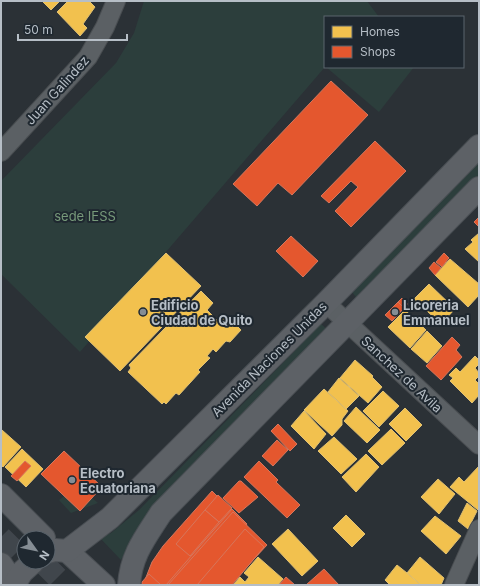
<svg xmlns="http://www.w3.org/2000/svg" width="480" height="586" viewBox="0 0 480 586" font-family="Inter,sans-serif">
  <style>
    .green { fill: #2c3e3c }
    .homes { fill: #f2c14e; stroke: #e0c072 }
    .shops { fill: #e4572e; stroke: #d6765c }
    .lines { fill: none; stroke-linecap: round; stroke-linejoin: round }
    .major-tunnel { stroke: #40464c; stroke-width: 22; stroke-dasharray: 22 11; stroke-linecap: butt }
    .minor-casing { stroke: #494d51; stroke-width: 20 }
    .major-casing { stroke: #494e53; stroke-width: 24 }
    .minor { stroke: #5b6064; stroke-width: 18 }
    .major { stroke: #5d6166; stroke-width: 22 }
    .poi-dot { fill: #858d94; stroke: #1f2830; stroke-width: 1.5 }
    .labels { text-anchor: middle; stroke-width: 4; stroke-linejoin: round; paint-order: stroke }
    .street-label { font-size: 13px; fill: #b6bec6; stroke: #1f2830 }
    .park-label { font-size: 13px; fill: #77997a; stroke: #1f2830 }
    .poi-label { font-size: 13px; font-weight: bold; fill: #b6bec6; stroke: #1f2830; text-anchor: start }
  </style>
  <rect width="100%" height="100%" fill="#2b3136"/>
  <g class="green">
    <path d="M 144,1 L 367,1 L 379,17 L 325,17 L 325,67 L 80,352 L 1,274 L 1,181 L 116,63 L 134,33 Z"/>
    <path d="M 326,67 L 414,67 L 379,112 Z"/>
    <path d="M 479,162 L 479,178 L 359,301 L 352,292 Z"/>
    <path d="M 321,324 L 329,331 L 140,526 L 121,560 L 100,538 L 111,533 L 139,510 Z"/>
    <path d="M 78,486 L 98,503 L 71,513 L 59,500 Z"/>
  </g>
  <g class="homes">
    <path d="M 42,1 L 60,1 L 51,10 Z"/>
    <path d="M 68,1 L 89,1 L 95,7 L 83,24 L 87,28 L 80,36 L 57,12 Z"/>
    <path d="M 479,233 L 479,262 L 465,249 L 473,242 L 471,240 Z"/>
    <path d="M 166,253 L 201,286 L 120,371 L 85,337 Z"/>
    <path d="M 450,259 L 479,284 L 479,295 L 468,307 L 435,275 Z"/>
    <path d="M 429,284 L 455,309 L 441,324 L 414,299 Z"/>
    <path d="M 201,291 L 213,303 L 207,310 L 219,322 L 226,315 L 241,330 L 230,342 L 226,341 L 216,352 L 213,349 L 207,356 L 210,358 L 198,370 L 200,372 L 179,395 L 176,393 L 166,404 L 164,402 L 162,404 L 128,372 L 131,368 L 129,365 Z"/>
    <path d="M 405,310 L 426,330 L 410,348 L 388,327 Z"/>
    <path d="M 427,331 L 442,346 L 427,363 L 411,349 Z"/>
    <path d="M 475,356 L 479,360 L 479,364 L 475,368 L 479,373 L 479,376 L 475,380 L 479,384 L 479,395 L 472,403 L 450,381 L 453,378 L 449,375 L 456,368 L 460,372 Z"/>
    <path d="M 355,360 L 373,376 L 372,377 L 382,387 L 368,403 L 340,378 Z"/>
    <path d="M 339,378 L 359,396 L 346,409 L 328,392 Z"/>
    <path d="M 324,389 L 348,411 L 342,419 L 342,425 L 332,436 L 304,410 Z"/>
    <path d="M 383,391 L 399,406 L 379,427 L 363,411 Z"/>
    <path d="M 356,407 L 380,430 L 367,443 L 344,421 Z"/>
    <path d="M 405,408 L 422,425 L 406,441 L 389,424 Z"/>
    <path d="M 304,411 L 326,434 L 314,449 L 291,426 Z"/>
    <path d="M 391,429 L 405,443 L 382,465 L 368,451 Z"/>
    <path d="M 2,430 L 21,447 L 3,467 L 1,465 Z"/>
    <path d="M 334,437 L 357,459 L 341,474 L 318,451 Z"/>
    <path d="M 22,449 L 43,469 L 26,487 L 5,467 Z"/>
    <path d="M 366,454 L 379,467 L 356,492 L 342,477 Z"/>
    <path d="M 479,466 L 479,508 L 478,510 L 450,487 L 459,477 L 464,482 Z"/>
    <path d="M 438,479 L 455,494 L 439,514 L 421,497 Z"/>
    <path d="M 467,503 L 477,511 L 468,529 L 458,521 Z"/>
    <path d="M 346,515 L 365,534 L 352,547 L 333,528 Z"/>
    <path d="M 435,516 L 461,536 L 446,554 L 421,531 Z"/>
    <path d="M 288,529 L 318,561 L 302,576 L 272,544 Z"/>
    <path d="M 258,557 L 283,579 L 278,585 L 233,585 L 240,577 L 245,582 L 249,577 L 244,573 Z"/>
    <path d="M 420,557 L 444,578 L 441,585 L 421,585 L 407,573 Z"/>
    <path d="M 397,565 L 407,573 L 421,585 L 390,585 L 385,580 Z"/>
  </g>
  <g class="shops">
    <path d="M 331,81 L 368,115 L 292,195 L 278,183 L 257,206 L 233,184 Z"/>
    <path d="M 375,141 L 406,171 L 351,227 L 335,211 L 358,187 L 351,181 L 329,203 L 321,196 Z"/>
    <path d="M 479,217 L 479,227 L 474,222 Z"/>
    <path d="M 291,236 L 318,261 L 303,277 L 276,251 Z"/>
    <path d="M 444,253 L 449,258 L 442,267 L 436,262 Z"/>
    <path d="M 434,262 L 441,268 L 435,275 L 429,268 Z"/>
    <path d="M 402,298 L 408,304 L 404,308 L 398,302 Z"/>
    <path d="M 398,302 L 404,308 L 392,321 L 385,315 Z"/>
    <path d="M 452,337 L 460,345 L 456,350 L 462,357 L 441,380 L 426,366 Z"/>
    <path d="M 278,424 L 297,444 L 290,451 L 271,431 Z"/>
    <path d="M 277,440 L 288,450 L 273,466 L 262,456 Z"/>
    <path d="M 64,451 L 102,487 L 80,511 L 41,474 Z"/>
    <path d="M 25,461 L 31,466 L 17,481 L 11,476 Z"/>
    <path d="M 259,461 L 278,480 L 276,482 L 300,505 L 287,518 L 244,477 Z"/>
    <path d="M 239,481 L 241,481 L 258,497 L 239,513 L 223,498 Z"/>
    <path d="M 212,491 L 233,512 L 168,585 L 143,585 L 152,562 L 163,546 Z"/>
    <path d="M 218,495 L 232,508 L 219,522 L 205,510 Z"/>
    <path d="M 232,509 L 247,524 L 195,585 L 166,585 Z"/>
    <path d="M 205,510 L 219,522 L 190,556 L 176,544 Z"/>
    <path d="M 233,512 L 267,545 L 230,585 L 168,585 Z"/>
    <path d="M 245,529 L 264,547 L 232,585 L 197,585 Z"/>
    <path d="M 324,569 L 339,585 L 306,585 Z"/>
    <path d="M 149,574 L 161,585 L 142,585 L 142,582 Z"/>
    <path d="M 286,577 L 295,585 L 279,585 Z"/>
  </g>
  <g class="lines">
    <g class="major-tunnel">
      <path d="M 1,537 L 24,560"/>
      <path d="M 42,562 L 65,585"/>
    </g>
    <defs>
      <g id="minor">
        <path d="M 1,152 L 88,57 L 105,27 L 116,1"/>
        <path d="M 326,303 L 479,445"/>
        <path d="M 454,585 L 479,529"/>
      </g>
      <g id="major">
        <path d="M 1,495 L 44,538"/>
        <path d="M 67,551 L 104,585"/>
        <path d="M 48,552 L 55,550 L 67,551 L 110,518 L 326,303 L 479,146"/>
        <path d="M 1,564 L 14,584"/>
        <path d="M 14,585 L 22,572 L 33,562"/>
        <path d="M 129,585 C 131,555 145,538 161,513 L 479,188"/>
      </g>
    </defs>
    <use href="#minor" class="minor-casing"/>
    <use href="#major" class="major-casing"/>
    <use href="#minor" class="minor"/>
    <use href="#major" class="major"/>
  </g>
  <g class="poi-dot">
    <circle cx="143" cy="312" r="4"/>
    <circle cx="395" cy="312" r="4"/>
    <circle cx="72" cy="480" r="4"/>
  </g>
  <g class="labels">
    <g class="street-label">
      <text transform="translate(57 90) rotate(-48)" y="5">Juan Galindez</text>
      <text transform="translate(269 359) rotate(-45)" y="5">Avenida Naciones Unidas</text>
      <text transform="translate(402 374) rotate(43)" y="5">Sanchez de Avila</text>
    </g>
    <g class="park-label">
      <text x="85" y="221">sede IESS</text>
    </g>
    <g class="poi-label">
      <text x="151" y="310">Edificio<tspan x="151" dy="15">Ciudad de Quito</tspan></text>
      <text x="403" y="310">Licoreria<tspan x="403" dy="15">Emmanuel</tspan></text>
      <text x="80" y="478">Electro<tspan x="80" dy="15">Ecuatoriana</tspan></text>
    </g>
  </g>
  <rect width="480" height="586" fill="none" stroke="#b6bec6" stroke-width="4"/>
  <rect x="324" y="16" width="140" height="52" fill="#1f2830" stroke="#5b646c"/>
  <rect x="332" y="26" width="20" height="12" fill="#f2c14e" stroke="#5b646c"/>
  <text x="360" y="36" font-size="12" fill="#b6bec6">Homes</text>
  <rect x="332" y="46" width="20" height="12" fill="#e4572e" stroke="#5b646c"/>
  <text x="360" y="56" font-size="12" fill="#b6bec6">Shops</text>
  <g transform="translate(36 550) rotate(123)"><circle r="19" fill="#1f2830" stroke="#5b646c"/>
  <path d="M0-3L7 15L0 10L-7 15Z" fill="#858d94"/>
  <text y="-6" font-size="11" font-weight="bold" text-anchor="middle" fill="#b6bec6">N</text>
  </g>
  <path d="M18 34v6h109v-6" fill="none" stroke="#b6bec6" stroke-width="2"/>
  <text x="24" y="34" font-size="12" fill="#b6bec6" stroke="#1f2830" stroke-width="3" paint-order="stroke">50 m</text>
</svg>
